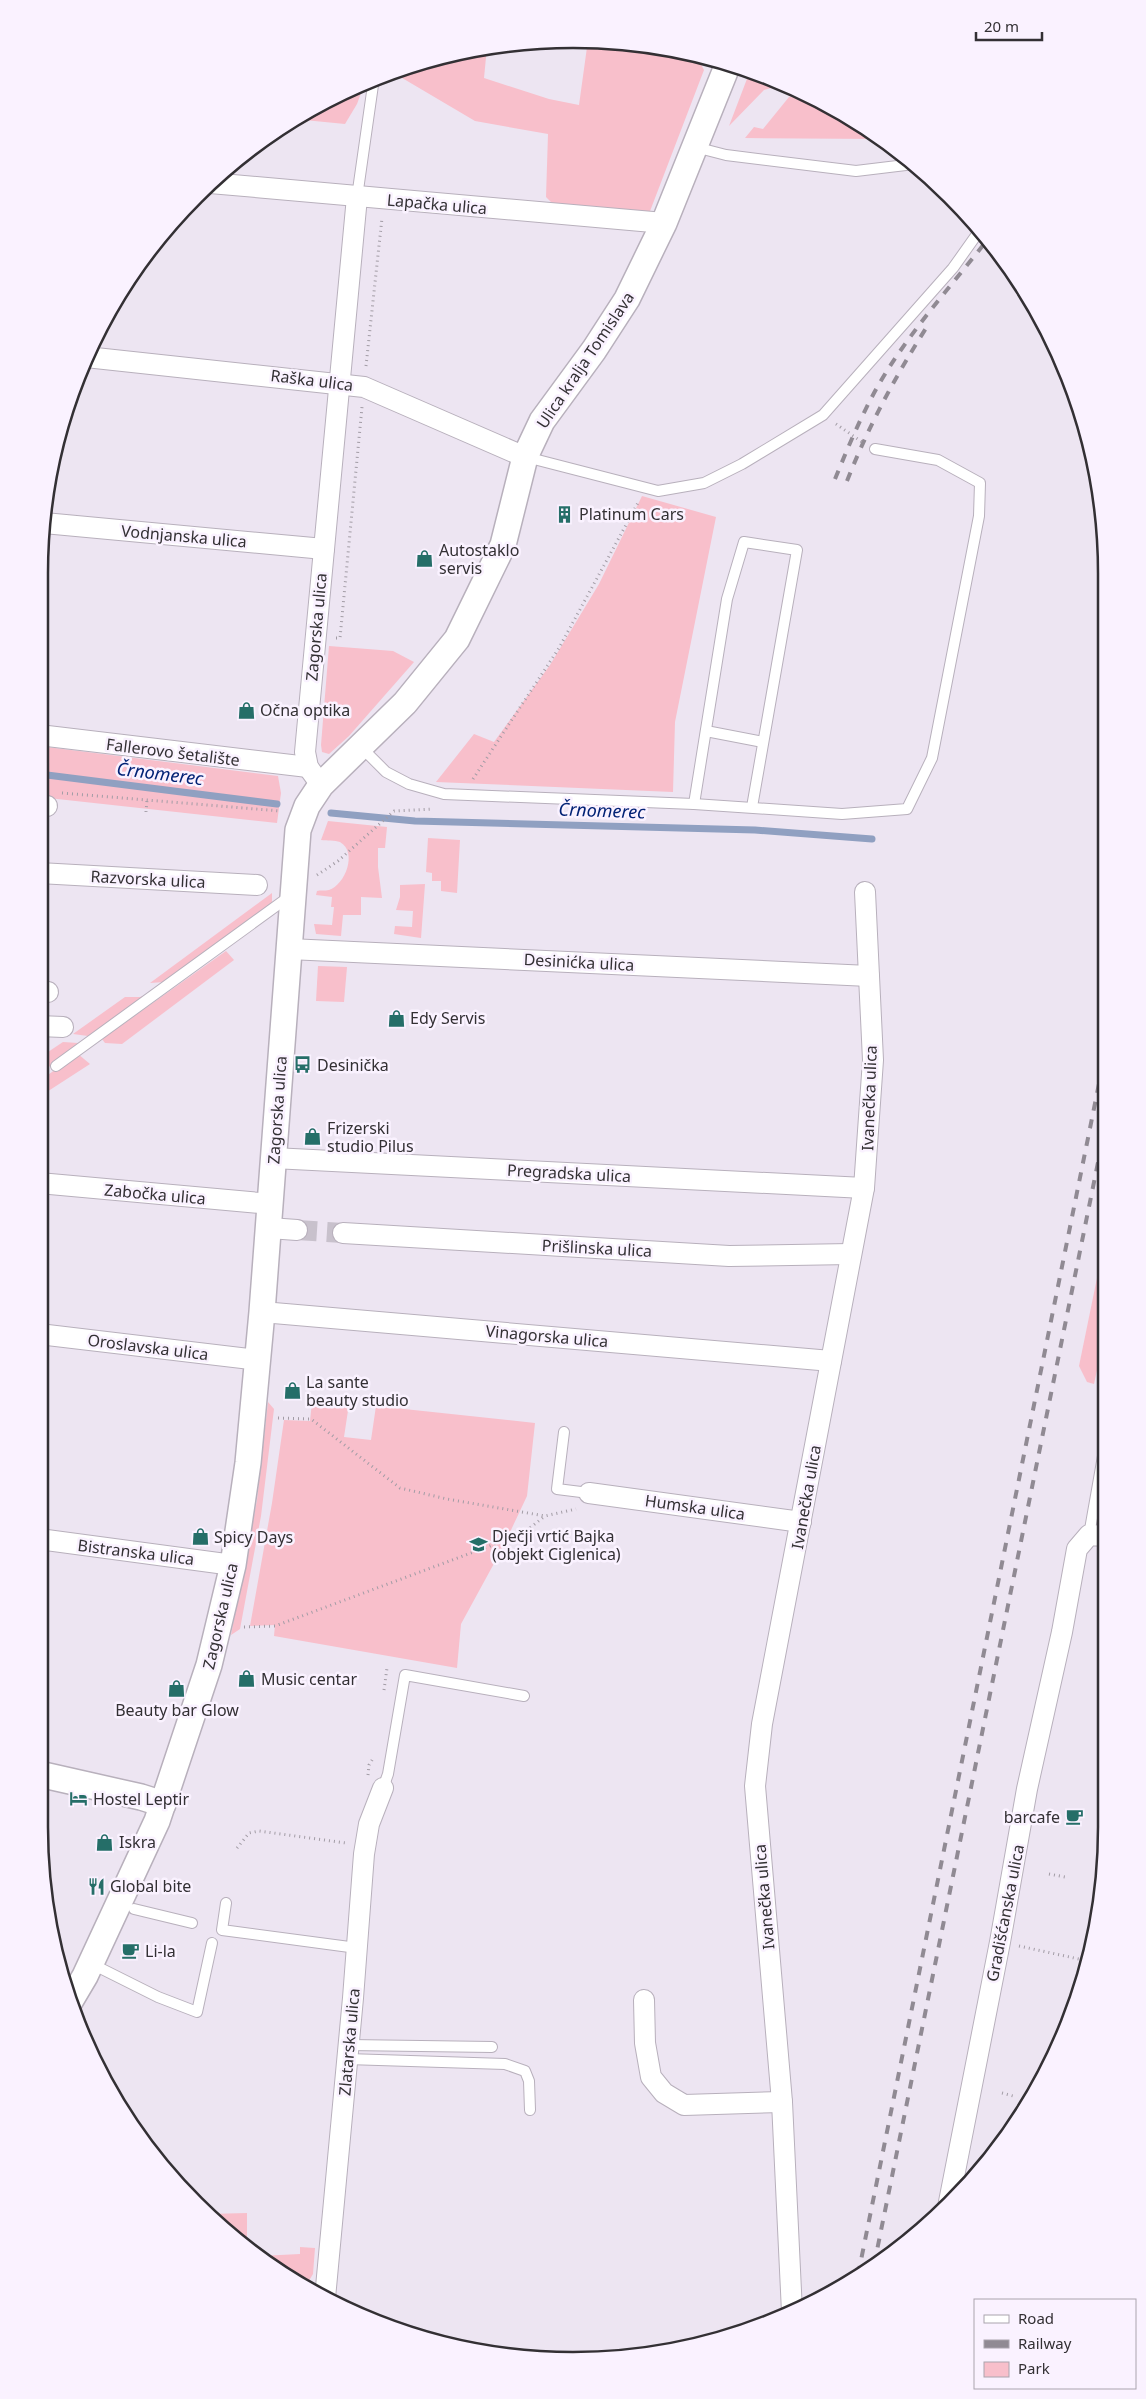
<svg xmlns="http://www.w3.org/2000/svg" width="1146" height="2399" viewBox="0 0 1146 2399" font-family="'Noto Sans',sans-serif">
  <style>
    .green { fill: #f8bfcb }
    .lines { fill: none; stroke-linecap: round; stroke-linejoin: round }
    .stream { stroke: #90a0c1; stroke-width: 7 }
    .minor-tunnel { stroke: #c8c1cc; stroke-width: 20; stroke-dasharray: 20 10; stroke-linecap: butt }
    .service-casing { stroke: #b8b0bc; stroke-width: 12 }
    .minor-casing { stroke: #b8b0bc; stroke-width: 22 }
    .tertiary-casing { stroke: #b8b0bc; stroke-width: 28 }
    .path { stroke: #a29ca5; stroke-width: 3; stroke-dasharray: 1 4; stroke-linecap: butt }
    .service { stroke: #fff; stroke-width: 10 }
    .minor { stroke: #fff; stroke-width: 20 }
    .tertiary { stroke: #fff; stroke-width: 25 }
    .rail { stroke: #908a93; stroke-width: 4; stroke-dasharray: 9 9; stroke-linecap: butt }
    .labels { text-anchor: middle; stroke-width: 5; stroke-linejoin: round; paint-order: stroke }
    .street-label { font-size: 16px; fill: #333034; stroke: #faf2ff }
    .poi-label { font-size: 16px; fill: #333034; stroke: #faf2ff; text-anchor: start }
    .water-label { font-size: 18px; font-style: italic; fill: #022275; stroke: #faf2ff }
    .rim { fill: none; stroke: #333034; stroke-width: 2.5 }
  </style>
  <rect width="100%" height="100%" fill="#ede5f2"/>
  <g class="green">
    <path d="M 588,40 L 678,49 L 696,55 L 704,70 L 647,219 L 559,210 L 546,197 L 548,134 L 475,121 L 392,72 L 469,49 L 487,47 L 484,78 L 549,99 L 579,105 Z"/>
    <path d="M 750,71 L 785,84 L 764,90 L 729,126 Z"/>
    <path d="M 365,82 L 357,104 L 345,124 L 294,119 Z"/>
    <path d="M 798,95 L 803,102 L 817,102 L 880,139 L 745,138 L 754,127 L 763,129 L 789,97 Z"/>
    <path d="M 642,496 L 716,517 L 675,722 L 673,792 L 436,782 L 474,734 L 494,742 L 550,665 L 599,584 Z"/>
    <path d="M 329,646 L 393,651 L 414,662 L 349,736 L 329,754 L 322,752 L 321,745 Z"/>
    <path d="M 39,746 L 278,776 L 281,793 L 277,823 L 39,797 Z"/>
    <path d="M 328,821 L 387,827 L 385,848 L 378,848 L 378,867 L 382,898 L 361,897 L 361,915 L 343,915 L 341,936 L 316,934 L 314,924 L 332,925 L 334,907 L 331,907 L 332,897 L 316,895 L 317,891 C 320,890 325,891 329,890 C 345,885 358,852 340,842 C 335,840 327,841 321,840 Z"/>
    <path d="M 428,838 L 460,840 L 457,893 L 441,891 L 441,881 L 432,881 L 432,873 L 426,872 Z"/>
    <path d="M 425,884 L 421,938 L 394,934 L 395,926 L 412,927 L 413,911 L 396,910 L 400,897 L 400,885 Z"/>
    <path d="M 272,893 L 272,902 L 267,910 L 164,982 L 150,983 Z"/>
    <path d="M 226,951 L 234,960 L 122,1044 L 105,1043 L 102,1039 Z"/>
    <path d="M 318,966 L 347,967 L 344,1002 L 316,1001 Z"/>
    <path d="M 151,993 L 88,1036 L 73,1034 L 125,997 L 140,997 Z"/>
    <path d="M 63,1042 L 78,1043 L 39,1075 L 39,1058 Z"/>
    <path d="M 78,1054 L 90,1064 L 39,1097 L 39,1081 Z"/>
    <path d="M 1105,1239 L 1106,1329 L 1094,1384 L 1087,1382 L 1079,1366 Z"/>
    <path d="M 268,1402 L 274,1409 L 261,1516 L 240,1629 L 231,1635 L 257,1500 Z"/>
    <path d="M 312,1402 L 349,1404 L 344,1437 L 371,1440 L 376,1406 L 535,1423 L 527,1496 L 503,1547 L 461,1624 L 457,1668 L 274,1636 L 275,1625 L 250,1626 L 272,1503 L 284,1420 L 310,1421 Z"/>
    <path d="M 247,2213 L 247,2247 L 221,2227 L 208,2214 Z"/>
    <path d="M 300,2247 L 315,2248 L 313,2274 L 307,2284 L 299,2284 L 260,2256 L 300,2254 Z"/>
  </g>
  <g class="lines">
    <g class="stream">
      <path d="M 39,774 L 277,804"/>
      <path d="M 331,813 L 415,821 L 755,830 L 872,839"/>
    </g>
    <path class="minor-tunnel" d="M 297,1230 L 343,1233"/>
    <defs>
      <g id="service">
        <path d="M 695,147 L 726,155 L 856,171 L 914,164"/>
        <path d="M 357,197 L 374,78"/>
        <path d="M 526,457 L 658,491 L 704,483 L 742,464 L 823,415 L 953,268 L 980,230"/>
        <path d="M 706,731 L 763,742"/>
        <path d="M 361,747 L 386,772 L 409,784 L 444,794 L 694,804 L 842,814 L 907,809 L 932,758 L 979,516 L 980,483 L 938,460 L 875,449"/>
        <path d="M 694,804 L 727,599 L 744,542 L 797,550 L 752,807"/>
        <path d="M 56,1066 L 290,896"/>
        <path d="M 564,1432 L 557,1489 L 589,1493"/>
        <path d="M 1089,1535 L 1106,1439"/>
        <path d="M 383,1788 L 388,1774 L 405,1675 L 524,1696"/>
        <path d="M 226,1903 L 222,1930 L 357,1948"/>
        <path d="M 134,1909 L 192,1923"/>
        <path d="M 92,1964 L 158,1997 L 197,2012 L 212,1943"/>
        <path d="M 349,2045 L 492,2047"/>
        <path d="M 347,2059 L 505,2064 L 525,2071 L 529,2081 L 530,2110"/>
      </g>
      <g id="minor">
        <path d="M 210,183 L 664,223"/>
        <path d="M 86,357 L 364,387 L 525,457"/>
        <path d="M 44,523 L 324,549"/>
        <path d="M 39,735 L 308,767"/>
        <path d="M 321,785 L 308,767 L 305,752 L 357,197"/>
        <path d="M 39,805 L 47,806"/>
        <path d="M 39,873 L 257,885"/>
        <path d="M 289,949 L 869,976"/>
        <path d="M 39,991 L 48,992"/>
        <path d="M 39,1026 L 63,1027"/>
        <path d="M 273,1158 L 864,1188"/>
        <path d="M 39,1183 L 271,1204"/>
        <path d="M 269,1228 L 297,1230"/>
        <path d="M 343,1233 L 729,1256 L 851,1254"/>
        <path d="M 262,1312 L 831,1361"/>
        <path d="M 39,1334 L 258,1360"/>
        <path d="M 589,1493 L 801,1522"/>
        <path d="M 39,1539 L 233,1565"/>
        <path d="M 644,2000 L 645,2043 L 651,2077 L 664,2093 L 684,2105 L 782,2102"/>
        <path d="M 948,2207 L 1000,1942 L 1027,1789 L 1062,1632 L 1077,1549 L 1089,1535 L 1106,1536"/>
        <path d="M 325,2298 L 353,1998 L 364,1854 L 369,1824 L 383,1788"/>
        <path d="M 792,2312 L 782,2102 L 755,1786 L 762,1724 L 864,1188 L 873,1060 L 865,892"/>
      </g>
      <g id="tertiary">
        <path d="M 39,1774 L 141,1797 L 163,1804"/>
        <path d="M 69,2003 L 85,1976 L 157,1821 L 209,1665 L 233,1565 L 248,1463 L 262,1312 L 298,830 L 307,806 L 321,785 L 405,703 L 457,639 L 503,545 L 525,457 L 542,421 L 594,350 L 627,299 L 664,223 L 728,64"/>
      </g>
    </defs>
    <use href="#service" class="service-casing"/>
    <use href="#minor" class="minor-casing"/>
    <use href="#tertiary" class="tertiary-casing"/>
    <g class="path">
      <path d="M 366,366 L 382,218"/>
      <path d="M 836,424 L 862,442"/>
      <path d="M 336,638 L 340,638 L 362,407"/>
      <path d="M 473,779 L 559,648 L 639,501"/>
      <path d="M 62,793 L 280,811"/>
      <path d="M 146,812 L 147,800"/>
      <path d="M 317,875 L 338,861 L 394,811 L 433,809"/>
      <path d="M 278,1418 L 311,1419 L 400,1488 L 447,1499 L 545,1516 L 576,1509"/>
      <path d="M 244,1627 L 275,1626 L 522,1534 L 545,1516"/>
      <path d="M 1098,1640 L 1107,1641"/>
      <path d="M 384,1690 L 387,1668"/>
      <path d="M 368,1775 L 369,1765 L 374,1757"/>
      <path d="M 237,1848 L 249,1833 L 259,1831 L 346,1843"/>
      <path d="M 1049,1874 L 1065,1877"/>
      <path d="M 1100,1885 L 1101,1886"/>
      <path d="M 1019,1946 L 1088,1961"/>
      <path d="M 1002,2093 L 1013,2096"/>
    </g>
    <use href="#service" class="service"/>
    <use href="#minor" class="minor"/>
    <use href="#tertiary" class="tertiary"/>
    <g class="rail">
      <path d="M 835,479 C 849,445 863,411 882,379 C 912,329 952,285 988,239"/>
      <path d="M 847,481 C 869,425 895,377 928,325"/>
      <path d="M 874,2265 L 1105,1128"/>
      <path d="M 858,2275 L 1105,1054"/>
    </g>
  </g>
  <defs>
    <symbol id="building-bare" viewBox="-9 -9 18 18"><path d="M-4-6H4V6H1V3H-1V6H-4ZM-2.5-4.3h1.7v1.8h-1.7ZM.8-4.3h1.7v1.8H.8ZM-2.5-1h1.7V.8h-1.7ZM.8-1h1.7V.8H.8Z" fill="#256e68" stroke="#faf2ff" stroke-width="2.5" paint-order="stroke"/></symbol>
    <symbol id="shop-bare" viewBox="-9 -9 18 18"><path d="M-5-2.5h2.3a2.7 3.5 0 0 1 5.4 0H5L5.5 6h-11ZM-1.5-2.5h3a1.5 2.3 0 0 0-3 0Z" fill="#256e68" stroke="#faf2ff" stroke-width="2.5" paint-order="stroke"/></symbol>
    <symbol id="bus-bare" viewBox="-9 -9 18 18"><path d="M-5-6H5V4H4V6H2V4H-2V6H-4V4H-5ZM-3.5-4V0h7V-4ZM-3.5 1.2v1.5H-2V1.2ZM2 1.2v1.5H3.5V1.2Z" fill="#256e68" stroke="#faf2ff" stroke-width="2.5" paint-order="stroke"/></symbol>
    <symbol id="school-bare" viewBox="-9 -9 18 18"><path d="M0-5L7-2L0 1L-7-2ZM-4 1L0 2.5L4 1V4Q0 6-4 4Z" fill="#256e68" stroke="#faf2ff" stroke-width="2.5" paint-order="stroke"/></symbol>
    <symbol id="hotel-bare" viewBox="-9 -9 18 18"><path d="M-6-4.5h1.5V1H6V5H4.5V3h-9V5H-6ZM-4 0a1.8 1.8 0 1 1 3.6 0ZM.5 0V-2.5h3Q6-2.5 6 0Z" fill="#256e68" stroke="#faf2ff" stroke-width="2.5" paint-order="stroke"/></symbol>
    <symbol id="cafe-bare" viewBox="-9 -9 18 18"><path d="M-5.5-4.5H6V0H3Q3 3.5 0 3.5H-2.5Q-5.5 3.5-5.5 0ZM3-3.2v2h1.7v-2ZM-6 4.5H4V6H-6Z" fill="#256e68" stroke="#faf2ff" stroke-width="2.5" paint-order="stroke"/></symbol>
    <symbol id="restaurant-bare" viewBox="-9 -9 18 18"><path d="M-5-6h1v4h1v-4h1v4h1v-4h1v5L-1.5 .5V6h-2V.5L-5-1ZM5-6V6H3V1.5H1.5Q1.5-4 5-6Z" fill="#256e68" stroke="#faf2ff" stroke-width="2.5" paint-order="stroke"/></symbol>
  </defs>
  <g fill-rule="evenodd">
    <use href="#building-bare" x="552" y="502" width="25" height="25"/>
    <use href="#shop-bare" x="412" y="546" width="25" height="25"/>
    <use href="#shop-bare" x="234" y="698" width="25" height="25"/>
    <use href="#shop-bare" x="384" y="1006" width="25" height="25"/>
    <use href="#bus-bare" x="290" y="1052" width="25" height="25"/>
    <use href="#shop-bare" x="300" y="1124" width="25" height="25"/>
    <use href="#shop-bare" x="280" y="1378" width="25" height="25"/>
    <use href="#shop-bare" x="188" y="1524" width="25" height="25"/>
    <use href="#school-bare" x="466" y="1532" width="25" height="25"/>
    <use href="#shop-bare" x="234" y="1666" width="25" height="25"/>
    <use href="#shop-bare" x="164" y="1676" width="25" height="25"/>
    <use href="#hotel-bare" x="66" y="1786" width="25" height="25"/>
    <use href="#cafe-bare" x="1062" y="1804" width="25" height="25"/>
    <use href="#shop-bare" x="92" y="1830" width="25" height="25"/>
    <use href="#restaurant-bare" x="84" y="1874" width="25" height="25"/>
    <use href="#cafe-bare" x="118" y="1938" width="25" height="25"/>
  </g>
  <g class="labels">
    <g class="street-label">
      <text transform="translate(437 204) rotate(5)" y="6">Lapačka ulica</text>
      <text transform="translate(585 360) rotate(-56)" y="6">Ulica kralja Tomislava</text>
      <text transform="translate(312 380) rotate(7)" y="6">Raška ulica</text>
      <text transform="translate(184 536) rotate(5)" y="6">Vodnjanska ulica</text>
      <text transform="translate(316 627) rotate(-85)" y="6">Zagorska ulica</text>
      <text transform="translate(173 752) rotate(7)" y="6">Fallerovo šetalište</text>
      <text transform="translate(148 879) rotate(3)" y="6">Razvorska ulica</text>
      <text transform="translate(579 962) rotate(3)" y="6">Desinićka ulica</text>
      <text transform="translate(869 1098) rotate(-88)" y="6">Ivanečka ulica</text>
      <text transform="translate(277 1110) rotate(-86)" y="6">Zagorska ulica</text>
      <text transform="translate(569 1173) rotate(3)" y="6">Pregradska ulica</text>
      <text transform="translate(155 1194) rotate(5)" y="6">Zabočka ulica</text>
      <text transform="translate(597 1248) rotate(3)" y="6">Prišlinska ulica</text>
      <text transform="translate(547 1336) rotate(5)" y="6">Vinagorska ulica</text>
      <text transform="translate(148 1347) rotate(7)" y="6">Oroslavska ulica</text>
      <text transform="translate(806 1497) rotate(-80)" y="6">Ivanečka ulica</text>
      <text transform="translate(695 1507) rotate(8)" y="6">Humska ulica</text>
      <text transform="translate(136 1552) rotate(7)" y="6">Bistranska ulica</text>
      <text transform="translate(220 1616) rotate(-77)" y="6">Zagorska ulica</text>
      <text transform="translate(764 1897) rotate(-95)" y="6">Ivanečka ulica</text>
      <text transform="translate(1005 1913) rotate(-79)" y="6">Gradišćanska ulica</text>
      <text transform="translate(349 2042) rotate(-85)" y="6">Zlatarska ulica</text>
    </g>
    <g class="poi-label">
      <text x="579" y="520">Platinum Cars</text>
      <text x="439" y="556">Autostaklo<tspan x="439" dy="18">servis</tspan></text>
      <text x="260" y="716">Očna optika</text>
      <text x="410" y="1024">Edy Servis</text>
      <text x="317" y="1071">Desinička</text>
      <text x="327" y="1134">Frizerski<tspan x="327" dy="18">studio Pilus</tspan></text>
      <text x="306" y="1388">La sante<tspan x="306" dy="18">beauty studio</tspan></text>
      <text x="492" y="1542">Dječji vrtić Bajka<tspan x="492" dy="18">(objekt Ciglenica)</tspan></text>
      <text x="214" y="1543">Spicy Days</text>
      <text x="261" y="1685">Music centar</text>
      <text x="177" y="1716" text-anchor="middle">Beauty bar Glow</text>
      <text x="93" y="1805">Hostel Leptir</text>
      <text x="1060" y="1823" text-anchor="end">barcafe</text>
      <text x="119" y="1848">Iskra</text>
      <text x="110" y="1892">Global bite</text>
      <text x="145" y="1957">Li-la</text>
    </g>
    <g class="water-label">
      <text transform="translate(160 774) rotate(7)" y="6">Črnomerec</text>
      <text transform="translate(602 811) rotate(2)" y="6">Črnomerec</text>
    </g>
  </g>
  <path d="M0 0H1146V2399H0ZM573 48H573A525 525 0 0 1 1098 573V1827A525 525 0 0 1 573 2352H573A525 525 0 0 1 48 1827V573A525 525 0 0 1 573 48Z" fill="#faf2ff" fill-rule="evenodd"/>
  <path class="rim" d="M573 48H573A525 525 0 0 1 1098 573V1827A525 525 0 0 1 573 2352H573A525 525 0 0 1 48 1827V573A525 525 0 0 1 573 48Z"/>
  <rect x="974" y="2299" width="162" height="90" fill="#faf2ff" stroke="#aaa4ae"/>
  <rect x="984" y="2315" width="25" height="8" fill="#ffffff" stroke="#aaa4ae"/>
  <text x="1018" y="2324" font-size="15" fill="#333034">Road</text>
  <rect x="984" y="2340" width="25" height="8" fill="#908a93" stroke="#aaa4ae"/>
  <text x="1018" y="2349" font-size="15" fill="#333034">Railway</text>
  <rect x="984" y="2362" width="25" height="15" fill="#f8bfcb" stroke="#aaa4ae"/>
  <text x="1018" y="2374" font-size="15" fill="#333034">Park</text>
  <path d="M976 32v8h66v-8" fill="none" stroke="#333034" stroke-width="2.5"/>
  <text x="984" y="32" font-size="15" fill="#333034" stroke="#faf2ff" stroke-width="4" paint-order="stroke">20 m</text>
</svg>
